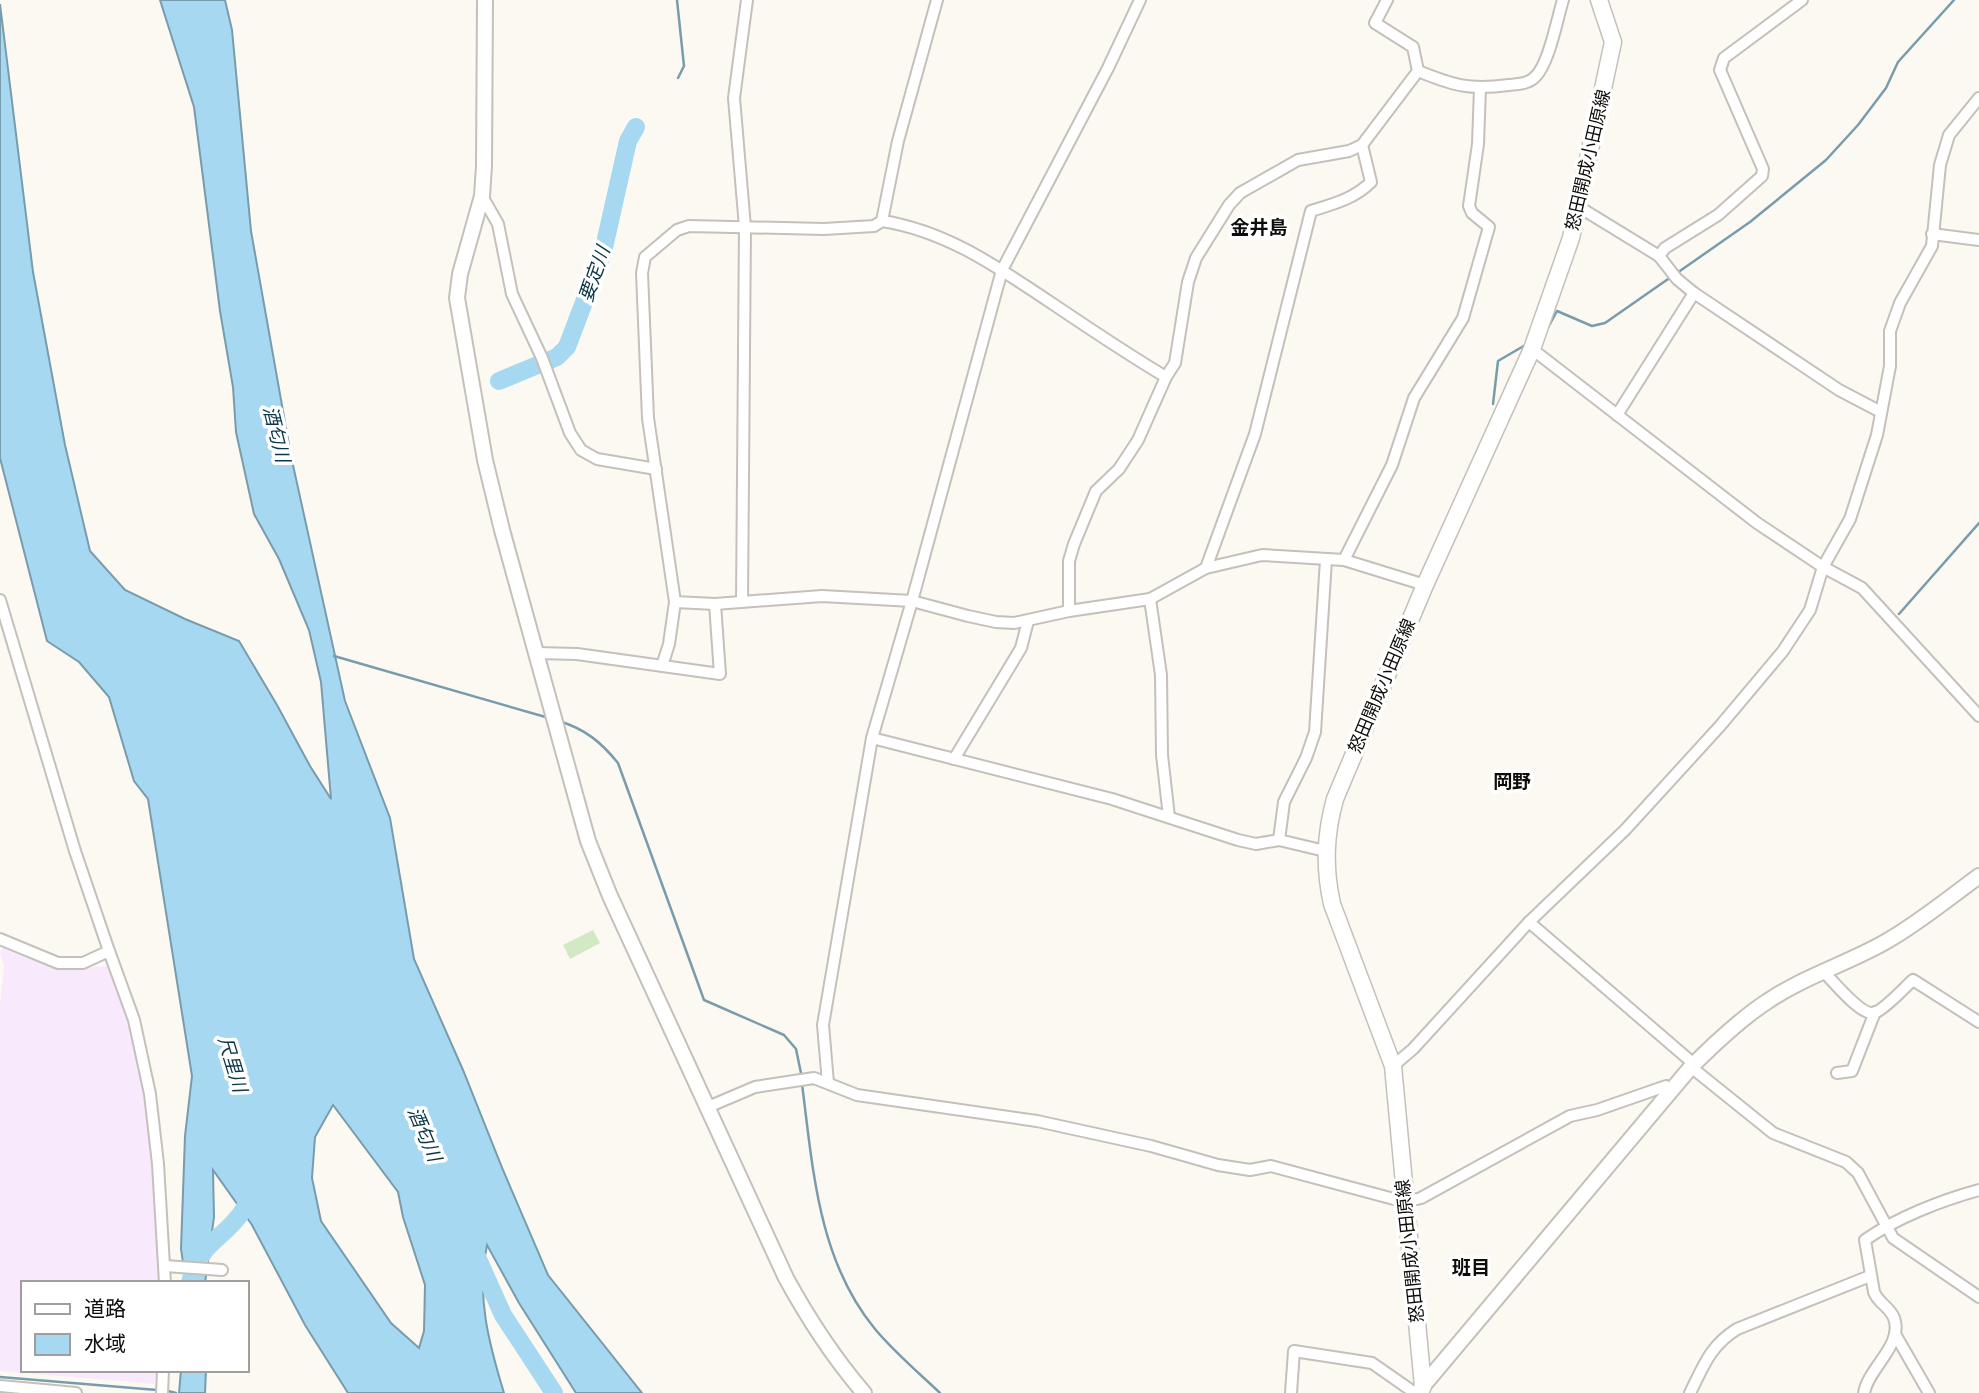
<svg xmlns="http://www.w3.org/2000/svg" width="1979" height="1393" viewBox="0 0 1979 1393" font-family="'Libre Baskerville','Noto Sans JP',serif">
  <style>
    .education { fill: #f8e9fd }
    .green { fill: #d3e9c5 }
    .water { fill: #a6d9f1; stroke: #789cac; stroke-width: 2; fill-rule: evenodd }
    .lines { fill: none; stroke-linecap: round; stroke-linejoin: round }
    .stream { stroke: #789cac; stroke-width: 2.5 }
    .river { stroke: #a6d9f1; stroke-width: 18 }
    .minor-casing { stroke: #c4c0ba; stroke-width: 14 }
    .tertiary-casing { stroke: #c4c0ba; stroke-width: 18 }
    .secondary-casing { stroke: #c4c0ba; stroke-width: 19 }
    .minor { stroke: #fff; stroke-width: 10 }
    .tertiary { stroke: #fff; stroke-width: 14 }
    .secondary { stroke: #fff; stroke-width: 16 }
    .labels { text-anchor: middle; stroke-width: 7; stroke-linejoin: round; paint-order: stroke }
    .street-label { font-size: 18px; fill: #0e0d0b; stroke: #fff }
    .neighbourhood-label { font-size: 19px; font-weight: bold; fill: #0e0d0b; stroke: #fff }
    .water-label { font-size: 19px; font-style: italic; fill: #0b3849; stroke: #fff }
  </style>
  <rect width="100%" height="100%" fill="#fcf9f2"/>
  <path class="education" d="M 4,946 L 63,970 L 108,966 L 136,1047 L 151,1143 L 158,1226 L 159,1283 L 23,1283 L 23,1370 L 156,1370 L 154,1384 L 0,1371 L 0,1005 L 4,967 L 0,952 Z"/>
  <path class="green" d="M 593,930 L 600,943 L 570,959 L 563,945 Z"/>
  <g class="water">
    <path d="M 160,0 L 225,0 L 232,30 L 251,231 L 291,456 L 345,701 L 390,818 L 414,959 L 463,1070 L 503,1170 L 548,1275 L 642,1393 L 576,1393 L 519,1303 L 487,1245 C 476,1296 489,1344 504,1393 L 348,1393 L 305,1325 L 252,1225 L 213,1170 L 214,1217 L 205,1283 L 186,1283 L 181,1249 L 185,1136 L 192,1076 L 148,799 L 134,781 L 109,697 L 79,662 L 47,641 L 0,458 L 0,4 L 33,272 L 65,445 L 90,551 L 125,590 L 185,619 L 239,641 L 277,705 L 310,766 L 331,799 L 321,682 L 309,630 L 279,559 L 254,514 L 236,432 L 233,387 L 220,311 L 194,107 ZM 333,1105 L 398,1192 L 403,1217 L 425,1285 L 424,1331 L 419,1348 L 391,1323 L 321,1221 L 312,1178 L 315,1137 Z"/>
    <path d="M 181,1370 L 206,1370 L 205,1393 L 179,1393 Z"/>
  </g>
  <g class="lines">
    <g class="stream">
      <path d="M 677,0 L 684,66 L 678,78"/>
      <path d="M 1677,273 L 1750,222 L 1826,160 L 1858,125 L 1886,88 L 1898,62 L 1954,0"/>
      <path d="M 1545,333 L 1557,311 L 1592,326 L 1605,323 L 1671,277"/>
      <path d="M 1493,404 L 1498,361 L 1527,344"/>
      <path d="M 1899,614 L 1979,523"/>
      <path d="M 334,656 L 549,718"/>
      <path d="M 559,721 C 585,729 601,742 618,763 L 704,1000 L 784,1035 L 796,1049 L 802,1078"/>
      <path d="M 802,1084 C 813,1169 818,1260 875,1329 C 894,1352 918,1372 940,1393"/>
      <path d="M 0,1377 L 157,1390"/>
      <path d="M 164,1390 L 176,1393"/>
    </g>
    <g class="river">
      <path d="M 499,381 L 557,357 L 567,347 L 603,252 L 628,141 L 636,127"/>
      <path d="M 474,1250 L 503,1315 L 554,1393"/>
      <path d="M 190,1283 C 199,1242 222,1241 242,1212 C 246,1207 248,1199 251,1192"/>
    </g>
    <defs>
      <g id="minor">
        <path d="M 937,0 L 898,141 L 882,221 L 874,226 L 824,229 L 689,226 L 677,230 L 645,257 L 642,273 L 648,418 L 675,602 L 715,604 L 822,596 L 912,601 L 968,616 L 996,622 L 1014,623 L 1069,611 L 1150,599 L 1206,568 L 1262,555 L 1344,560 L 1425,585"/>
        <path d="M 1418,71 C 1455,86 1469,90 1509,85 C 1518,84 1528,84 1535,77 C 1549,64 1557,19 1563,0"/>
        <path d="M 482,196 L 498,224 L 512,294 L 542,358 L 570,433 L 581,450 L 597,459 L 656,469"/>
        <path d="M 1579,207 L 1659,256 L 1677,279 L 1694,293 L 1839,390 L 1881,412"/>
        <path d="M 882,221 C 947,231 999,268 1053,304 C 1090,329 1127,354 1166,377"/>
        <path d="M 1932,234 L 1979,240"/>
        <path d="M 1659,256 L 1665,248 L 1718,215 L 1762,176 L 1763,169 L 1720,70 L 1724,58 L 1802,0"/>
        <path d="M 1532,349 L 1757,523 L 1823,567 L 1862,588 L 1979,716"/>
        <path d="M 1617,415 L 1694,293"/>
        <path d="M 1344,560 L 1392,465 L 1414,398 L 1463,318 L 1489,227 L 1472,213 L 1469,206 L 1478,144 L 1480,88"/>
        <path d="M 1206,568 L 1255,434 L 1311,211 C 1333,204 1354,199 1371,182 L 1362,145"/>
        <path d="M 1150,599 L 1161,675 L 1162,755 L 1169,817"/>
        <path d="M 0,600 L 75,851 L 109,951 L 83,963 L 58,963 L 0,939"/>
        <path d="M 742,602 L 745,227 L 734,98 L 747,0"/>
        <path d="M 1069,611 L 1069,561 L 1074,544 L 1096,491 L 1119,469 L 1138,440 L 1166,377 L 1175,363 L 1188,282 L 1196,258 L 1229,205 L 1240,193 L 1298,160 L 1349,151 L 1362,145 L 1418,71 L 1413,47 L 1375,23 L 1387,0"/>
        <path d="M 536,653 L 577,654 L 720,674 L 715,604"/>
        <path d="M 662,666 L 669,644 L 675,602"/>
        <path d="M 872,738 L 1112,799 L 1238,840 L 1256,844 L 1279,840 L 1325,851"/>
        <path d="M 954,759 L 1021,648 L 1028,621"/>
        <path d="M 1279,840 L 1284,802 L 1306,758 L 1315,732 L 1326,560"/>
        <path d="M 1529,922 L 1694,1064"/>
        <path d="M 109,951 L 134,1020 L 150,1094 L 158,1164 L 165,1283"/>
        <path d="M 1823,971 C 1833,981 1861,1016 1874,1013 C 1884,1010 1904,988 1913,980 L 1979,1022"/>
        <path d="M 1393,1066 L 1413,1049 L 1529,922 L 1625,830 L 1720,726 L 1783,651 L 1810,610 L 1823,567 L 1850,519 L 1877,435 L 1890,366 L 1890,331 L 1900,303 L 1932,246 L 1940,165 L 1949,135 L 1979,98"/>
        <path d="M 1691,1067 L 1773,1133 L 1846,1162 L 1858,1173 L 1893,1238 L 1979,1297"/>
        <path d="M 1837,1073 L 1852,1071 L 1875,1012"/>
        <path d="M 828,1083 L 823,1025 L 872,738 L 912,601 L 1002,270 L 1108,68 L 1140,0"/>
        <path d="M 708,1107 L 755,1087 L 814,1078 L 857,1095 L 1037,1121 L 1151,1146 L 1218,1165 L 1250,1170 L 1271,1166 L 1405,1202 L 1421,1198 L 1570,1116 L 1597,1110 L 1666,1086 L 1673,1091"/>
        <path d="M 165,1266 L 222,1270"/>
        <path d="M 1895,1334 L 1929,1393"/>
        <path d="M 0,1386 L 76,1393"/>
        <path d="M 162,1393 L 163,1370"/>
        <path d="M 1291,1393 L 1294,1351 L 1372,1363 L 1415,1393"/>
        <path d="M 1690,1393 C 1704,1365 1710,1346 1737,1329 L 1870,1276"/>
        <path d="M 1864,1393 C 1868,1368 1904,1345 1894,1318 C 1890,1307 1878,1303 1874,1292 L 1865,1240 C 1896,1218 1942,1200 1979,1190"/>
      </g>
      <g id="tertiary">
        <path d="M 485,0 L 484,166 L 482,196 L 460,274 L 457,298 L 485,460 L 502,530 L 588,841 L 610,896 L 786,1278 C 809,1320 833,1357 864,1393"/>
        <path d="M 1423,1386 L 1691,1067 C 1714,1044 1740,1019 1768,1001 C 1805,976 1849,963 1887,941 C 1920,922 1949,898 1979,876"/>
      </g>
      <path id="secondary" d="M 1420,1393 L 1423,1386 L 1393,1066 L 1332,904 C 1324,867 1325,835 1335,799 L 1425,585 L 1532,349 L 1571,238 L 1613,42 L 1599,0"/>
    </defs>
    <use href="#minor" class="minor-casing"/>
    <use href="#tertiary" class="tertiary-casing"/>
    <use href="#secondary" class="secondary-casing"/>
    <use href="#minor" class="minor"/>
    <use href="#tertiary" class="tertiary"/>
    <use href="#secondary" class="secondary"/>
  </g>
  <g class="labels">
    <g class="street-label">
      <text transform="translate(1588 160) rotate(-77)" y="6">怒田開成小田原線</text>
      <text transform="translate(1382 686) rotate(-67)" y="6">怒田開成小田原線</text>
      <text transform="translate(1410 1251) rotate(-96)" y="6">怒田開成小田原線</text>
    </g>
    <g class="neighbourhood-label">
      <text x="1259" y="234">金井島</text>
      <text x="1512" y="788">岡野</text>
      <text x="1471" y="1274">班目</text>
    </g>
    <g class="water-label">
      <text transform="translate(594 274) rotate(-71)" y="7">要定川</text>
      <text transform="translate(277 434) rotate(76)" y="7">酒匂川</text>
      <text transform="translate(233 1064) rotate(73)" y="7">尺里川</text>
      <text transform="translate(425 1134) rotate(67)" y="7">酒匂川</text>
    </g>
  </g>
  <rect x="21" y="1281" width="228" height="91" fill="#ffffff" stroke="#9f9e9d" stroke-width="2"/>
  <rect x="35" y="1304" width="35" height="10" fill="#ffffff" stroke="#9f9e9d" stroke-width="2"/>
  <text x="84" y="1316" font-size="21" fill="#0e0d0b">道路</text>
  <rect x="35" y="1334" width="35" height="21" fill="#a6d9f1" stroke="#9f9e9d" stroke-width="2"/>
  <text x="84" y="1351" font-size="21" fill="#0e0d0b">水域</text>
</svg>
